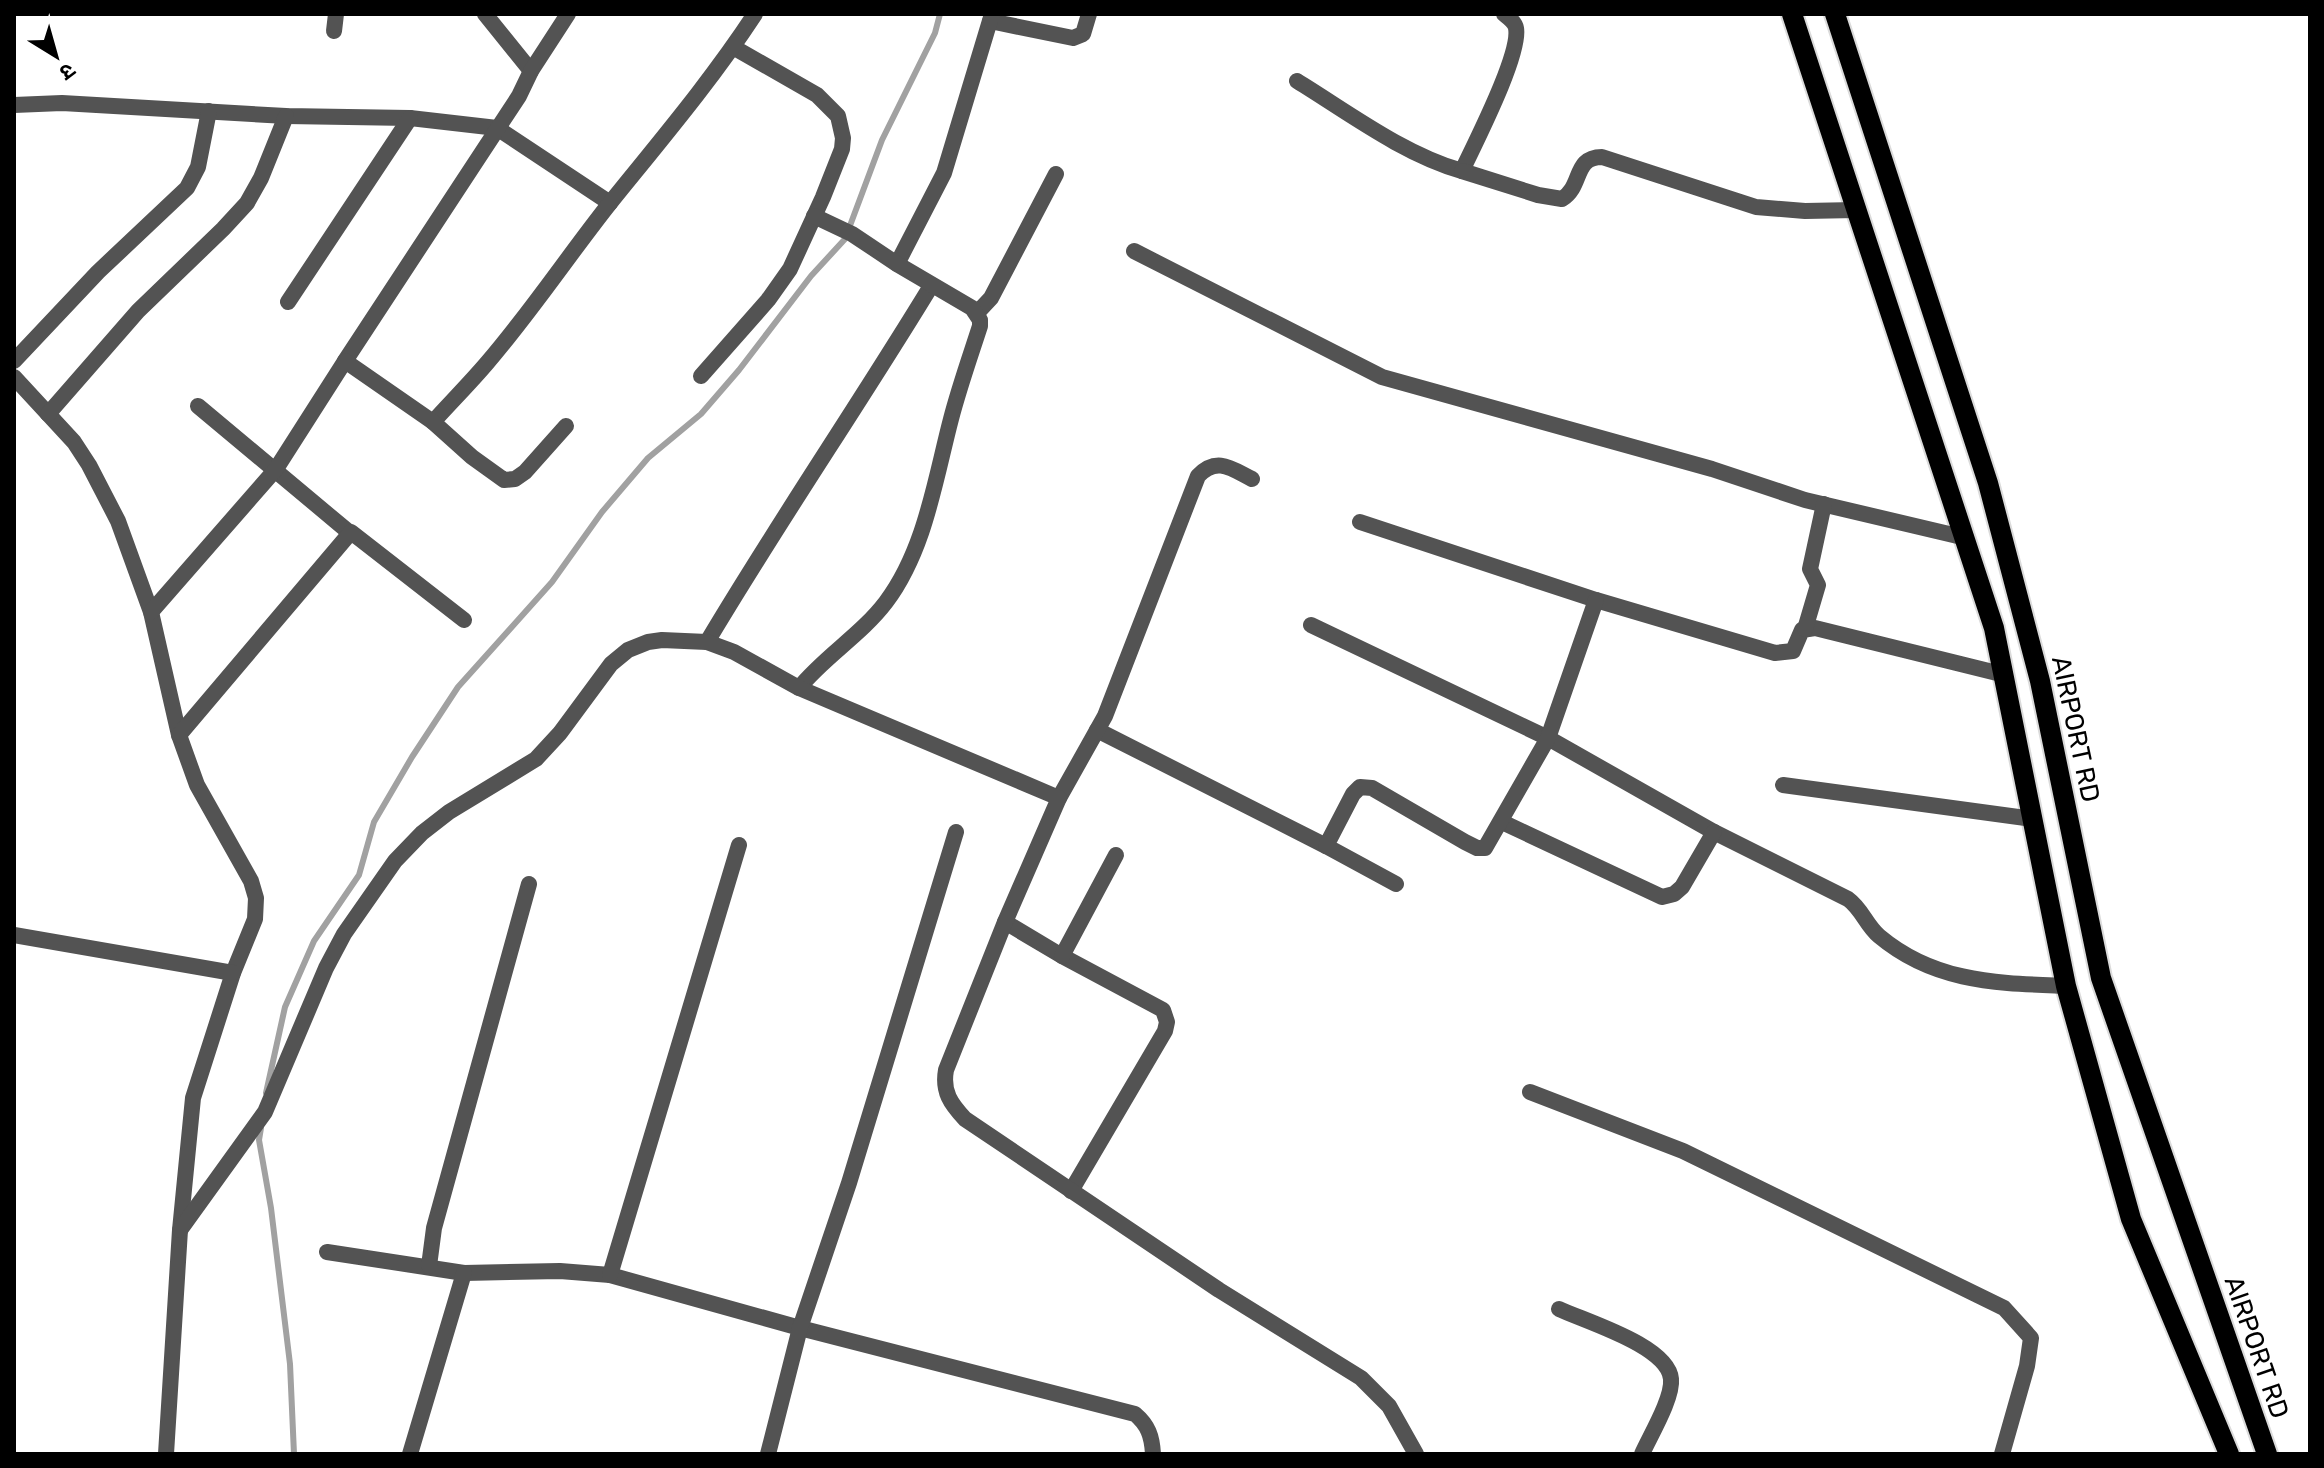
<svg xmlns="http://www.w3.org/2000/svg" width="2324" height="1468" viewBox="0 0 2324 1468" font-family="Rubik,'Noto Sans Devanagari',sans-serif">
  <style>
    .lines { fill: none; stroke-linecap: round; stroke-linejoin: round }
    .stream { stroke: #a1a1a1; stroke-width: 6 }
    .primary-casing { stroke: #dbdbdb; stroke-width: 24 }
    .street { stroke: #535353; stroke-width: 16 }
    .primary { stroke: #000; stroke-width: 20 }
    .labels { text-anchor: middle; stroke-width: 6; stroke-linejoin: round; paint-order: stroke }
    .street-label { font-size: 26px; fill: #000; stroke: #fff }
  </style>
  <rect width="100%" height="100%" fill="#fff"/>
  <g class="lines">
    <g class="stream">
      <path d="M 266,1093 L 285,1007 L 314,941 L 359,875 L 374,822 L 412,757 L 458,687 L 552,582 L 602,512 L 648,458 L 701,414 L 739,370 L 811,276 L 845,239 L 882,140 L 935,33 L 940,14"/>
      <path d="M 261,1128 L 259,1140 L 271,1208 L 290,1364 L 294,1454"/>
    </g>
    <defs>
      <g id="primary">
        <path d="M 1792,14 L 1994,628 L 2066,986 L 2131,1219 L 2229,1454"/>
        <path d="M 1835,14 L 1988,483 L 2040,681 L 2101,978 L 2267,1454"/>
      </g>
    </defs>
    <use href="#primary" class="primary-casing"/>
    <g class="street">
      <path d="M 485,14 L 531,71"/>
      <path d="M 990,21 L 1073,38 L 1083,34 L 1089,14"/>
      <path d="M 334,31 L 336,14"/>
      <path d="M 1297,81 C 1349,113 1403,154 1462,171 C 1475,143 1521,54 1516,28 C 1515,22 1509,18 1504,14"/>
      <path d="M 14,105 L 62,103 L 286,116 L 410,118 L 497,128 L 610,203"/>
      <path d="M 1462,171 L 1538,195 L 1562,199 C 1583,186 1573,157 1602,157 L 1756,207 L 1805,211 L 1856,210"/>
      <path d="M 1134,251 L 1382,377 L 1712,469 L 1805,500 L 1966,538"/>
      <path d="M 897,264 L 944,173 L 992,14"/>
      <path d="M 288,302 L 410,118"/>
      <path d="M 977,313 L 991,298 L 1056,174"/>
      <path d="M 14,361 L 98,272 L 187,188 L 198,167 L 209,111"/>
      <path d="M 345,361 L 519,96 L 531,71 L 568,14"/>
      <path d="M 701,376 L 768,300 L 790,269 L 823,197 L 842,149 L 843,138 L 838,116 L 817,95 L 733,47"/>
      <path d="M 14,377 L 74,442 L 89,465 L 118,521 L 151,612 L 179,735 L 197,785 L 251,881 L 256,898 L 255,919 L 233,973 L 193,1098 L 180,1230 L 166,1454"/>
      <path d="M 198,406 L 350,533"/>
      <path d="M 48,414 L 138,311 L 223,229 L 247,203 L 261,178 L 286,116"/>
      <path d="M 433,422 C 451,402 470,383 487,363 C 531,312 568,256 610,203 C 660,141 711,81 755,14"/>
      <path d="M 1360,522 L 1596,600 L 1775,653 L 1793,651 L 1802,630 L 1815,628 L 2005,675"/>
      <path d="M 151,612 L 276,469 L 345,361 L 433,422 L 472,457 L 504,480 L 515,479 L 525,472 L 566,426"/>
      <path d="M 1311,625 L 1548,738 L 1714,832 L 1848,899 C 1862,909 1866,925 1879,936 C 1935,983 1997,983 2066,986"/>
      <path d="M 1805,629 L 1818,585 L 1810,569 L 1824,504"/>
      <path d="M 707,642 C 779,521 858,406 931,286"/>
      <path d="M 799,688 C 825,656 861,635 886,602 C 925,550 935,480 951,419 C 959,388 970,357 980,326 L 980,320 L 972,308 L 897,264 L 852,234 L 814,216"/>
      <path d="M 1097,730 L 1326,846"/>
      <path d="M 179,735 L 351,532 L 464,620"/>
      <path d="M 1783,785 L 2033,819"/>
      <path d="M 1059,798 L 1105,716 L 1198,476 C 1217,456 1232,469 1252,479"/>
      <path d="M 1502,822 L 1662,897 L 1674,894 L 1682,887 L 1714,832"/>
      <path d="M 1396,884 L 1326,846 L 1353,794 L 1360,787 L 1372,788 L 1465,842 L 1477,848 L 1485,848 L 1548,738 L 1596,600"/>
      <path d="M 1005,922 L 1062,956 L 1163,1010 L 1167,1022 L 1165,1031 L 1071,1191"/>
      <path d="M 14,935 L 233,973"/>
      <path d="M 1062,956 L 1116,855"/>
      <path d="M 1530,1092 L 1683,1151 L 2004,1308 L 2031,1338 L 2027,1366 L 2002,1454"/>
      <path d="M 180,1230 L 265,1112 L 326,968 L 344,934 L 395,861 L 422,833 L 449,812 L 536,759 L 560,733 L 611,664 L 628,650 L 648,642 L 662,640 L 707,642 L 734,652 L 799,688 L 1059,798 L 1005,922 L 946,1070 C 942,1092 951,1104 965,1119 L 1219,1290 L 1361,1378 L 1389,1406 L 1416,1454"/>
      <path d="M 327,1252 L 464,1273 L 560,1271 L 610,1275 L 800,1328 L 1135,1414 C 1148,1425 1152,1436 1153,1454"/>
      <path d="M 429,1266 L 434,1228 L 529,884"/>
      <path d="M 610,1275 L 739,845"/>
      <path d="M 1559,1309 C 1587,1322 1668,1346 1671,1379 C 1673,1398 1650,1436 1642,1454"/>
      <path d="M 410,1454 L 464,1273"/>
      <path d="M 768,1454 L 800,1328 L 849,1183 L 956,832"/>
    </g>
    <use href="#primary" class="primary"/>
  </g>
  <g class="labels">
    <g class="street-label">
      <text transform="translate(2076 729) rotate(78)" y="9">AIRPORT RD</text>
      <text transform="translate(2257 1347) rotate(71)" y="9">AIRPORT RD</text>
    </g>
  </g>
  <rect width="2324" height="1468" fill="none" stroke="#000000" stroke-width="32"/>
  <g transform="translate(56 56) rotate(143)" stroke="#ffffff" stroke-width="6" paint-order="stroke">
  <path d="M0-6L14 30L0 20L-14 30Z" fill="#000000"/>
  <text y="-12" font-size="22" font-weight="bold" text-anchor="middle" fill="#000000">उ</text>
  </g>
</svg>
